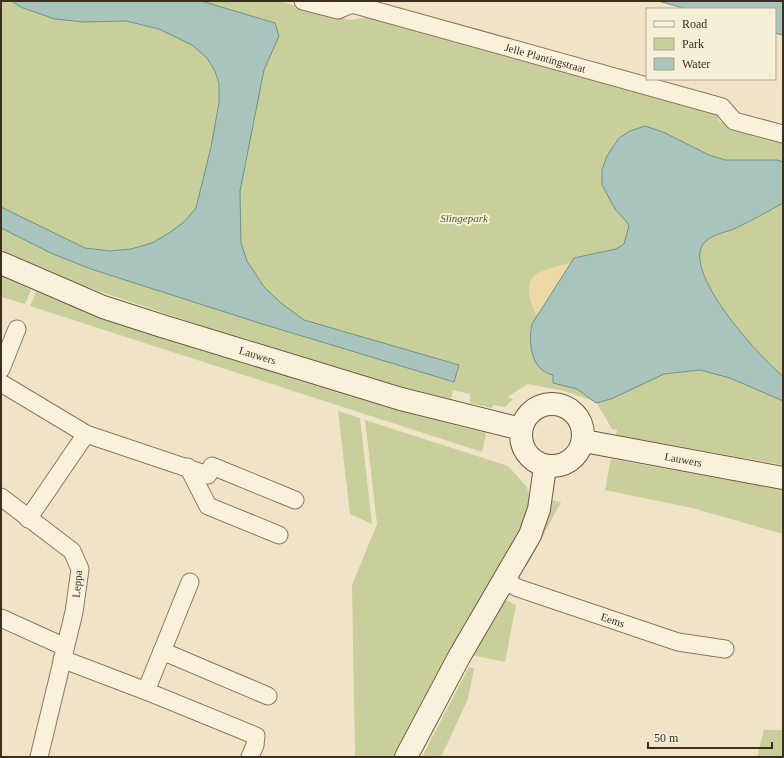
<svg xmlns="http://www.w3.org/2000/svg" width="784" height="758" viewBox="0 0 784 758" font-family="'Times New Roman',serif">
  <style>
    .green { fill: #c9cf9b }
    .sand { fill: #ecd9a5 }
    .water { fill: #a9c4bc; stroke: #6f938a }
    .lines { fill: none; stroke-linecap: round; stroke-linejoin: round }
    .street-casing { stroke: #8d765c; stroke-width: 19 }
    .secondary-casing { stroke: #6f573f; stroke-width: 24 }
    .street { stroke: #faf1dc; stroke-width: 17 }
    .secondary { stroke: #faf1dc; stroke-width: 22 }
    .labels { text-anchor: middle; stroke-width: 4; stroke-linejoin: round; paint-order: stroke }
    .street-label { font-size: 11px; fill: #3d2e20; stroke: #f7eed8 }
    .park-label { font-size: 11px; font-style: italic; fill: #4d5a26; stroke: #f7eed8 }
  </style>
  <rect width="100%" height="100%" fill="#f0e4c8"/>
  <g class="green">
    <path d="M 1,1 L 278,1 L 350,20 L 369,17 L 718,114 L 719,121 L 783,139 L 783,465 L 616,435 L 617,430 L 612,429 L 596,402 L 564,391 L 528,384 L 507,397 L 513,399 L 505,407 L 493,405 L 492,408 L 470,403 L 470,394 L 453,390 L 451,399 L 365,377 L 226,334 L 90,288 L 53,277 L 1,250 Z"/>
    <path d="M 1,276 L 31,290 L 25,304 L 1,297 Z"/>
    <path d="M 36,292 C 100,318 165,338 230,359 C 315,387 400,412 486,433 L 482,452 L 30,306 Z"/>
    <path d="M 338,411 L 360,418 L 372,524 L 350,514 Z"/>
    <path d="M 365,420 L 508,466 L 527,487 L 529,496 L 534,497 L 529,517 L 397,757 L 355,756 L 352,585 L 377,524 Z"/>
    <path d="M 611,459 L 783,490 L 783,534 L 692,508 L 605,490 Z"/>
    <path d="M 549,499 L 561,502 L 527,566 L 522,563 Z"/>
    <path d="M 501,598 L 516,605 L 505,662 L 475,656 L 469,653 Z"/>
    <path d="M 469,667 L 474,668 L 468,699 L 441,757 L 422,757 Z"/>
    <path d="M 764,730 L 783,730 L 783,757 L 757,757 Z"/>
  </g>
  <path class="sand" d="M 572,262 L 552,295 L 536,315 C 518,272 536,273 572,262 Z"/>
  <g class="water">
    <path d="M 11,1 L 201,1 L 275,23 L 279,36 L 264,70 L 240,191 L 241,243 L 247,261 L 264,287 L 281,303 L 304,320 L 459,365 L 454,382 L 259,323 L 91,269 L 53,254 L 1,228 L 1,207 L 85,248 L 110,251 L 131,249 L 152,243 L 169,233 L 184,222 L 196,208 L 211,147 L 219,103 L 219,84 L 215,71 L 207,58 L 192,45 L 159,29 L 126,21 L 84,22 L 55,19 L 23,8 Z"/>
    <path d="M 658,1 L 783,1 L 783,35 L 775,33 L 775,9 L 687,9 Z"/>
    <path d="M 645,126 L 663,132 L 709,155 L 725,160 L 777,160 L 783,162 L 783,203 C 767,212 751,221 734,229 C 726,232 712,235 706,241 C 676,267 762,360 783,376 L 783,401 L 730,378 L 700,370 L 664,374 L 611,399 L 596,403 L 577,389 L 553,383 L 553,375 C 531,371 528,342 532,324 L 574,258 L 616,249 L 624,244 L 629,226 L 626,221 L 615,209 L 602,185 L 602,170 L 607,156 L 619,138 L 630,131 Z"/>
  </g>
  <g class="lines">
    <defs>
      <g id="street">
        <path id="s1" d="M 303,1 L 338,10 L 352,4 L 722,107 L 734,121 L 783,134"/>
        <path d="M 1,369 L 17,329"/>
        <path d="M 1,383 L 86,434 L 208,475 L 212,466 L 295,500"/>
        <path d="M 188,467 L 208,506 L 279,535"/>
        <path d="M 1,497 L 72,551 L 80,569 L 74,612 L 39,757"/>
        <path d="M 28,519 L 86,434"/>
        <path id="s2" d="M 503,580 L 518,588 L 678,642 L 725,649"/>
        <path d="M 1,618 L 65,647"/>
        <path d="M 162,651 L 268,696"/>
        <path d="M 62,659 L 146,691 L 190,582"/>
        <path d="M 146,691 L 256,736 L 255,745 L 250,757"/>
      </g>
      <g id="secondary">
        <path id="s3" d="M 1,263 L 103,307 L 162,326 L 401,399 L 521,429"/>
        <circle cx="552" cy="435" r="31"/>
        <path id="s4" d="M 584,441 L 783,478"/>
        <path d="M 406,757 L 459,657 L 530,535 L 539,509 L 545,467"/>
      </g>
    </defs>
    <use href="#street" class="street-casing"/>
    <use href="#secondary" class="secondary-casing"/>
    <use href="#street" class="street"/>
    <use href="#secondary" class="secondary"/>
  </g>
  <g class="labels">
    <g class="street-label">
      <text dy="4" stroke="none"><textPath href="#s1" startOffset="252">Jelle Plantingstraat</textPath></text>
      <text dy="4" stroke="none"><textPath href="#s3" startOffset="273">Lauwers</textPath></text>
      <text dy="4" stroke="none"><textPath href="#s4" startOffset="101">Lauwers</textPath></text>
      <text transform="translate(77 584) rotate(-85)" y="4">Leppa</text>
      <text dy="4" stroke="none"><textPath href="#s2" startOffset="117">Eems</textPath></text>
    </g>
    <g class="park-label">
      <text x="464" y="222">Slingepark</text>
    </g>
  </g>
  <rect width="784" height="758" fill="none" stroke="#3d2e20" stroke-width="4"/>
  <rect x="646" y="8" width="130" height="72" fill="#f7eed8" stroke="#ada18e"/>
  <rect x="654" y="21" width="20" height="6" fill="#faf1dc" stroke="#ada18e"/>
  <text x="682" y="28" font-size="12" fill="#3d2e20">Road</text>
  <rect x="654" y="38" width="20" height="12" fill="#c9cf9b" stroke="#ada18e"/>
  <text x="682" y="48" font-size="12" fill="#3d2e20">Park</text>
  <rect x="654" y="58" width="20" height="12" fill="#a9c4bc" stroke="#ada18e"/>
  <text x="682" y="68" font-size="12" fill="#3d2e20">Water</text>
  <path d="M648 742v6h124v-6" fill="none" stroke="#3d2e20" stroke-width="2"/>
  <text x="654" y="742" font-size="12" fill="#3d2e20" stroke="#f7eed8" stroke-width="3" paint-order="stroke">50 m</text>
</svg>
